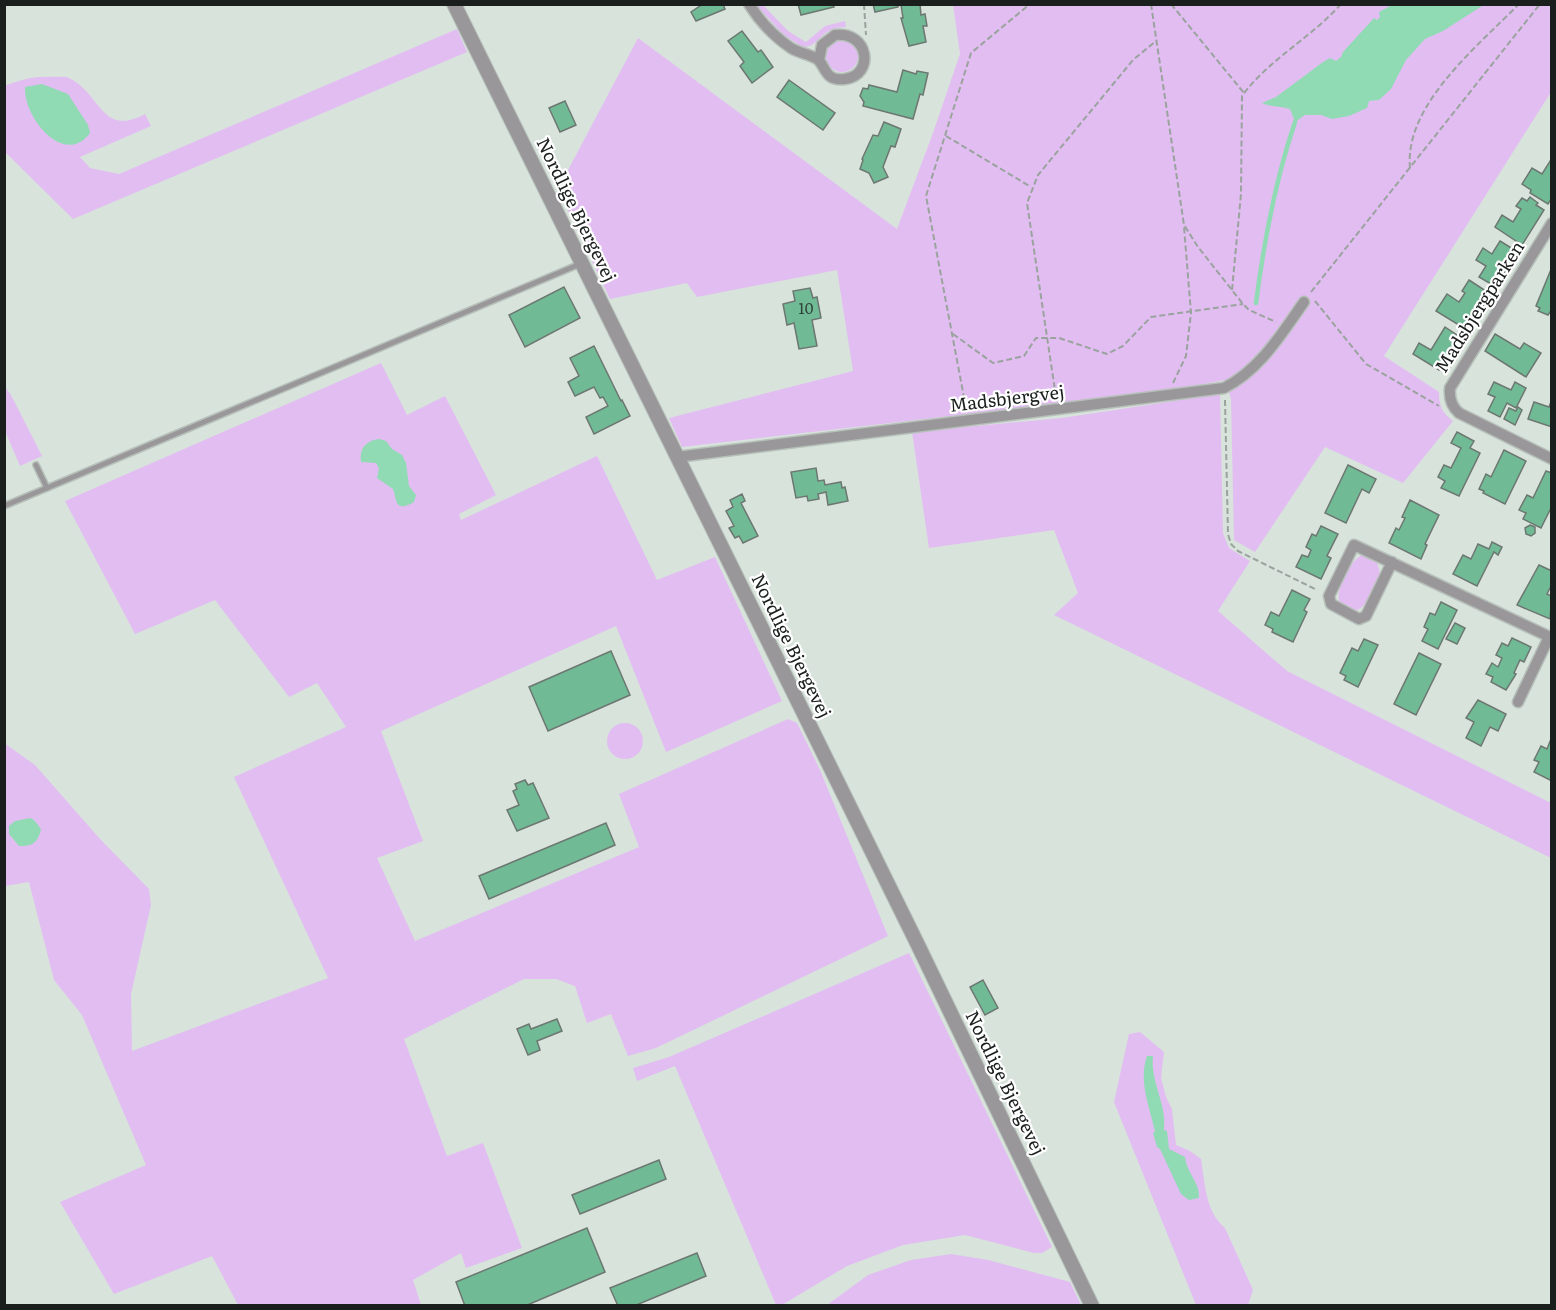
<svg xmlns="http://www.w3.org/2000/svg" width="1556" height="1310" viewBox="0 0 1556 1310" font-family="Literata,serif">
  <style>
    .green { fill: #e2bdf2 }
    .water { fill: #90dbb4 }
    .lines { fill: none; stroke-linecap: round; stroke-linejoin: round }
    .stream { stroke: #90dbb4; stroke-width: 4.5 }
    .building { fill: #70ba95; stroke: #6d7771; stroke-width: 1.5 }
    .service-casing { stroke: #b6c0b9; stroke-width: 8 }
    .minor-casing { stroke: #b6c0b9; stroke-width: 13 }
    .tertiary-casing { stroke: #b6c0b9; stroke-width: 16 }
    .path { stroke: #9aa39d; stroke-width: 2; stroke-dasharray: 6 3; stroke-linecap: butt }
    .service { stroke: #9a979b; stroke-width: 5 }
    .minor { stroke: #9a979b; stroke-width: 10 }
    .tertiary { stroke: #9a979b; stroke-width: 14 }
    .labels { text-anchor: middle; stroke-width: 4.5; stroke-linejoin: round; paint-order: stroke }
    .number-label { font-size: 15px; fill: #30453a }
    .street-label { font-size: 18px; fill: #1a1e1c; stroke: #fff }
  </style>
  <rect width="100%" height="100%" fill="#d8e3dc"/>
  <g class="green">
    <path d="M 756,5 L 763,5 L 788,31 L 806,42 L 825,26 L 845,21 L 846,27 C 818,27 822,47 802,47 L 783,34 Z"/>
    <path d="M 953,5 L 1551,5 L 1551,92 L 1384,356 L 1439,392 C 1439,406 1442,413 1453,421 L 1403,483 L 1325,447 L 1255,552 L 1234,540 L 1231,399 L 1225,380 L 1167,391 L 682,447 L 669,418 L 853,371 L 837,270 L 697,297 L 687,283 L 610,299 L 558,189 L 638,38 L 897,229 L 933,133 L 960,54 Z"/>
    <path d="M 457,29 L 467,52 L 73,219 L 5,152 L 4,86 C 24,79 34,76 55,77 C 59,77 65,76 69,78 C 101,93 101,138 145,114 L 151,126 L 80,157 L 90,168 L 119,174 Z"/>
    <circle cx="842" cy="56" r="16"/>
    <path d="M 381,363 L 407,415 L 445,396 L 496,495 L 459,514 L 461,520 L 597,456 L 657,580 L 715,557 L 782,701 L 666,752 L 616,626 L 381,731 L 423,841 L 377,858 L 415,941 L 639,847 L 619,794 L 788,719 L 797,723 L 820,770 L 888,936 L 656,1048 L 628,1056 L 611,1014 L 587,1023 L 575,986 L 556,979 L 524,979 L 404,1039 L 447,1156 L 483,1143 L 522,1248 L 466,1268 L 461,1253 L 413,1280 L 421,1305 L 238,1305 L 212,1256 L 114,1294 L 60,1202 L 146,1165 L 82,1015 L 54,980 L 29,882 L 5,886 L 4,743 L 35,765 L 100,839 L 149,889 L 151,905 L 131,994 L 132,1051 L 328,978 L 234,777 L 346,727 L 317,683 L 289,697 L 215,600 L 135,634 L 65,501 Z"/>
    <path d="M 5,387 L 11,395 L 42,456 L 20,466 L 5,431 Z"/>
    <path d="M 1220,394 L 1223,533 L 1229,548 L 1250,561 L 1218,611 L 1287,671 L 1551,803 L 1551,858 L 1054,615 L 1078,593 L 1054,530 L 929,548 L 912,432 L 1062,418 Z"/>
    <path d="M 1362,555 L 1377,562 L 1380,573 C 1376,583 1366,613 1353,610 C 1349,609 1344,605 1340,603 C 1334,592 1350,560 1362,555 Z"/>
    <circle cx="625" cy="741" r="18"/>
    <path d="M 909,953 L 1052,1247 L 1042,1253 L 1034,1253 L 965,1235 L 903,1245 L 847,1266 L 782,1305 L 776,1305 L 675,1066 L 637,1081 L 633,1068 L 669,1057 Z"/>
    <path d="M 1140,1032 L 1164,1052 L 1161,1078 L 1166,1097 L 1172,1109 L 1176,1145 L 1190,1151 L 1201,1159 C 1205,1183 1205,1211 1225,1228 L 1253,1290 L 1248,1305 L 1196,1305 L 1114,1102 L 1129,1034 Z"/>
    <path d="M 951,1254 L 988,1260 L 1070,1282 L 1081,1305 L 827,1305 L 868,1275 L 911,1260 Z"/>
  </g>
  <g class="water">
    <path d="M 1392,5 L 1482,4 L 1482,6 L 1443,31 L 1425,39 L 1406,60 L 1391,89 L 1379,100 L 1369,101 L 1367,108 L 1349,116 L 1332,119 L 1321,115 L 1305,115 L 1295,122 L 1290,109 C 1281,106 1270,107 1262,103 L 1276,97 L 1323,62 L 1330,58 L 1336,61 L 1341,57 L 1343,52 L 1374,18 L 1377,20 L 1380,17 L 1379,12 Z"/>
    <path d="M 42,84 L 68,94 L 88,125 L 90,133 C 64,168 23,117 25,87 Z"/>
    <path d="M 379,439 L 386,441 L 392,449 L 402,455 L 406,463 L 409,486 L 416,495 L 414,502 C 395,513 397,501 393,489 L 377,478 L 379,468 L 376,463 L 361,462 C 359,448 366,441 379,439 Z"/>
    <path d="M 30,818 L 34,820 L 41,829 C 38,842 33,847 19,846 L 9,834 L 9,826 L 15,821 Z"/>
    <path d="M 1147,1056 L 1153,1056 C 1150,1081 1167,1104 1164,1130 L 1167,1131 L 1169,1149 L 1185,1157 C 1187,1174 1200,1182 1199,1198 L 1189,1200 L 1181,1194 L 1160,1149 L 1157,1147 L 1153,1133 L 1155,1132 C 1150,1107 1138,1082 1147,1056 Z"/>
  </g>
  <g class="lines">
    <path class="stream" d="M 1256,303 C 1264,241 1275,181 1295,122"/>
  </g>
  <g class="building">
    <path d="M 703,4 L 723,4 L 725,9 L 696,21 L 691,12 Z"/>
    <path d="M 798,4 L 833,4 L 834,7 L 801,15 Z"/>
    <path d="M 873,4 L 920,4 L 921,15 L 925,14 L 927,26 L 923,26 L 926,42 L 909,46 L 901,18 L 903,18 L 901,5 L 898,5 L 898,7 L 875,12 Z"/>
    <path d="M 742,31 L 758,52 L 761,50 L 773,67 L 752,83 L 740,66 L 744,62 L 728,41 Z"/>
    <path d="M 903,70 L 916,74 L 917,71 L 928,73 L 923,95 L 920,94 L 913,119 L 863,106 L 864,102 L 860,96 L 863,88 L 868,89 L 869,85 L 897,92 Z"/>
    <path d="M 789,80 L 835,113 L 823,130 L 777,97 Z"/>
    <path d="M 565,101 L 576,125 L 560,132 L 549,108 Z"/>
    <path d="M 884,122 L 901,129 L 895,147 L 891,146 L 883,167 L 888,177 L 874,183 L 869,173 L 860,169 L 863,160 L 862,159 L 873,135 L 878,136 Z"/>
    <path d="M 1552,158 L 1552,197 L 1548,204 L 1530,193 L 1531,190 L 1522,184 L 1532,168 L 1542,174 Z"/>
    <path d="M 1530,197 L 1538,203 L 1536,205 L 1544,210 L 1522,245 L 1495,227 L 1502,215 L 1513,222 L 1521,209 L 1516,206 L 1522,198 L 1527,201 Z"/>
    <path d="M 1500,241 L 1518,252 L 1496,287 L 1479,277 L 1486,266 L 1476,260 L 1483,248 L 1492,254 Z"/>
    <path d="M 1552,267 L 1552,313 L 1550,312 L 1548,315 L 1538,311 L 1540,308 L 1536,306 Z"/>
    <path d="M 1469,280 L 1492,295 L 1476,316 L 1478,317 L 1472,326 L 1470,325 L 1467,330 L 1436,311 L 1447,294 L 1459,302 L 1465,293 L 1462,291 Z"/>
    <path d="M 564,287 L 580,318 L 525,347 L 509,315 Z"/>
    <path d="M 810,288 L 813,298 L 817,297 L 821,318 L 812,320 L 817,346 L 799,349 L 794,323 L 787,325 L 783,304 L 795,301 L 793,291 Z"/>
    <path d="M 1445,327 L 1460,337 L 1439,370 L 1413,354 L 1419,343 L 1431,350 Z"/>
    <path d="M 1495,334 L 1520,349 L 1524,343 L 1541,353 L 1526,377 L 1485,351 Z"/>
    <path d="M 594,346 L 621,401 L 622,400 L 630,416 L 594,434 L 586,417 L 608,406 L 603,397 L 600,398 L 594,387 L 575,396 L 568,382 L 579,376 L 570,358 Z"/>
    <path d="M 1494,382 L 1511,390 L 1515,382 L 1526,388 L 1516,408 L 1507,403 L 1500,417 L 1488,411 L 1495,397 L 1488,394 Z"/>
    <path d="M 1552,399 L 1552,427 L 1528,419 L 1534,402 L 1549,407 Z"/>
    <path d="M 1518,407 L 1522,410 L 1515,425 L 1504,419 L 1509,408 L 1516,411 Z"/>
    <path d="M 1457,432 L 1474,441 L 1470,448 L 1480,453 L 1459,496 L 1441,488 L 1445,481 L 1438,477 L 1444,465 L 1451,468 L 1461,448 L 1451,443 Z"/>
    <path d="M 1504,450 L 1526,461 L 1505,504 L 1483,493 L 1484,491 L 1479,489 L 1486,474 L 1491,477 Z"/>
    <path d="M 1348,465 L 1376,479 L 1369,493 L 1362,489 L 1346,523 L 1325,513 Z"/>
    <path d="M 816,468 L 818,481 L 824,480 L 825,485 L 841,482 L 842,488 L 845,487 L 848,501 L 828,505 L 826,492 L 818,494 L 819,499 L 808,501 L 807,496 L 796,498 L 791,472 Z"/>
    <path d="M 1546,471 L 1552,473 L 1552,506 L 1541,528 L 1523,519 L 1526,513 L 1519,510 L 1527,495 L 1533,498 Z"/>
    <path d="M 742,494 L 745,501 L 741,503 L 758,536 L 743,543 L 739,536 L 735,538 L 729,528 L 734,526 L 726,511 L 733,507 L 730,500 Z"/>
    <path d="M 1410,500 L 1439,515 L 1425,544 L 1427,545 L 1421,559 L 1389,543 L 1396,528 L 1399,530 L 1405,518 L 1402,517 Z"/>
    <path d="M 1530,525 L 1535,527 L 1535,533 L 1531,536 L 1526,534 L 1525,528 Z"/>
    <path d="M 1321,526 L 1338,534 L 1327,556 L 1331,558 L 1321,579 L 1296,567 L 1302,555 L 1308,557 L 1311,550 L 1306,547 L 1312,534 L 1316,536 Z"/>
    <path d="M 1492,542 L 1502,547 L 1498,555 L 1494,552 L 1477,586 L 1453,574 L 1463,555 L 1471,559 L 1478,544 L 1489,549 Z"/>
    <path d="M 1539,565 L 1552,571 L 1552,584 L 1547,594 L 1551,596 L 1552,594 L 1550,619 L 1517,605 Z"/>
    <path d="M 1292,590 L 1310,599 L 1304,610 L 1307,612 L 1293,642 L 1272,632 L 1273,629 L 1265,625 L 1271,612 L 1279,616 Z"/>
    <path d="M 1441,602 L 1457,610 L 1438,649 L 1422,641 L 1428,629 L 1424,627 L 1430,613 L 1435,615 Z"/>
    <path d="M 1455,623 L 1465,628 L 1457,644 L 1446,639 Z"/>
    <path d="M 1512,638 L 1531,647 L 1524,662 L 1520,660 L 1514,673 L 1516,674 L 1506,690 L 1491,682 L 1493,677 L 1486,674 L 1492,663 L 1498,667 L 1502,658 L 1496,655 L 1502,643 L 1508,646 Z"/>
    <path d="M 1364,639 L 1378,645 L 1358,687 L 1344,680 L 1346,676 L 1340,673 L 1352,648 L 1358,651 Z"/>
    <path d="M 611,651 L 630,695 L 548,731 L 529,687 Z"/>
    <path d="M 1419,653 L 1441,664 L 1416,715 L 1394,704 Z"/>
    <path d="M 1478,700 L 1506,714 L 1498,731 L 1490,727 L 1481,746 L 1466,738 L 1474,722 L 1466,718 Z"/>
    <path d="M 1551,739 L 1552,739 L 1552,781 L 1534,772 L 1539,762 L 1534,760 L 1541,746 L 1547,749 Z"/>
    <path d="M 525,780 L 528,785 L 533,783 L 549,818 L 517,831 L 507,810 L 519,805 L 513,791 L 517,789 L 515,784 Z"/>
    <path d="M 606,823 L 615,845 L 489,899 L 479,876 Z"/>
    <path d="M 983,980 L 998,1008 L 985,1015 L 970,987 Z"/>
    <path d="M 557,1019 L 562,1031 L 537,1041 L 540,1050 L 528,1055 L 517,1029 L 529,1024 L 531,1029 Z"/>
    <path d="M 659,1160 L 666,1179 L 580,1214 L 572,1195 Z"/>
    <path d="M 587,1228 L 605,1272 L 525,1306 L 465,1306 L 456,1282 Z"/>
    <path d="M 697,1253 L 706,1276 L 634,1306 L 618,1306 L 610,1288 Z"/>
  </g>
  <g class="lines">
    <defs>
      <g id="service">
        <path d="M 36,465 L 47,488"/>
        <path d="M 4,506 L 580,264"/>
      </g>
      <g id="minor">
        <path d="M 749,4 C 759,20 775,37 791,48 C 799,53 809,54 817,59 C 826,65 824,82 845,79 C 875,75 869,31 835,35 L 822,45 L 819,60"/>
        <path d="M 1552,223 L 1450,388 C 1449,398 1451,406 1459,413 L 1552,459"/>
        <path d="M 677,457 L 1224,388 C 1260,370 1282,333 1304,302"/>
        <path d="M 1392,562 L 1366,616 L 1359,619 L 1331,604 L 1329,596 L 1354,545 L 1552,638"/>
        <path d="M 1518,702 L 1549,637"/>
      </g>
      <path id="tertiary" d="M 454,4 L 916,941 L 1092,1306"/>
    </defs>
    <use href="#service" class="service-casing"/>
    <use href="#minor" class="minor-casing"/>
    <use href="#tertiary" class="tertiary-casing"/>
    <g class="path">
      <path d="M 864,4 L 866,35"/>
      <path d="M 1151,4 L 1184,225 L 1198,247 L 1243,304 L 1249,310 L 1276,322"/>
      <path d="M 1171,4 L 1244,93"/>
      <path d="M 946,136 L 1031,187"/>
      <path d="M 1410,168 C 1404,105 1478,46 1519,4"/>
      <path d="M 1232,290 L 1241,194 L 1242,96 C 1268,60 1311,38 1341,4"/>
      <path d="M 1311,292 L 1540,4"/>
      <path d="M 1315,301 L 1366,364 L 1439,406"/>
      <path d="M 953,334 L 993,363 L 1024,356 L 1036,338 L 1059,338 L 1107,354 L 1123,346 L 1151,317 L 1243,304"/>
      <path d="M 1173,383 L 1186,356 L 1191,313 L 1184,227"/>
      <path d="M 1056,397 L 1027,203 L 1038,175 L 1133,60 L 1156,41"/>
      <path d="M 1225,400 L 1228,534 L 1231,544 L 1238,551 L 1317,590"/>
      <path d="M 966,408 L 926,196 L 971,53 L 1030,4"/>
    </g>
    <use href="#service" class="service"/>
    <use href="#minor" class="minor"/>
    <use href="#tertiary" class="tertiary"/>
  </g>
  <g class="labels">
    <g class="number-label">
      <text x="806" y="314">10</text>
    </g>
    <g class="street-label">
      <text transform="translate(576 210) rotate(64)" y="6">Nordlige Bjergevej</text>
      <text transform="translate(1480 307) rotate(-58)" y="6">Madsbjergparken</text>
      <text transform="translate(1007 399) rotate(-7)" y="6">Madsbjergvej</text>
      <text transform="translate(791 646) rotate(64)" y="6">Nordlige Bjergevej</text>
      <text transform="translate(1005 1083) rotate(64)" y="6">Nordlige Bjergevej</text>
    </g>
  </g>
  <rect width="1556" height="1310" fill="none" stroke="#1a1e1c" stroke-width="12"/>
</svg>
